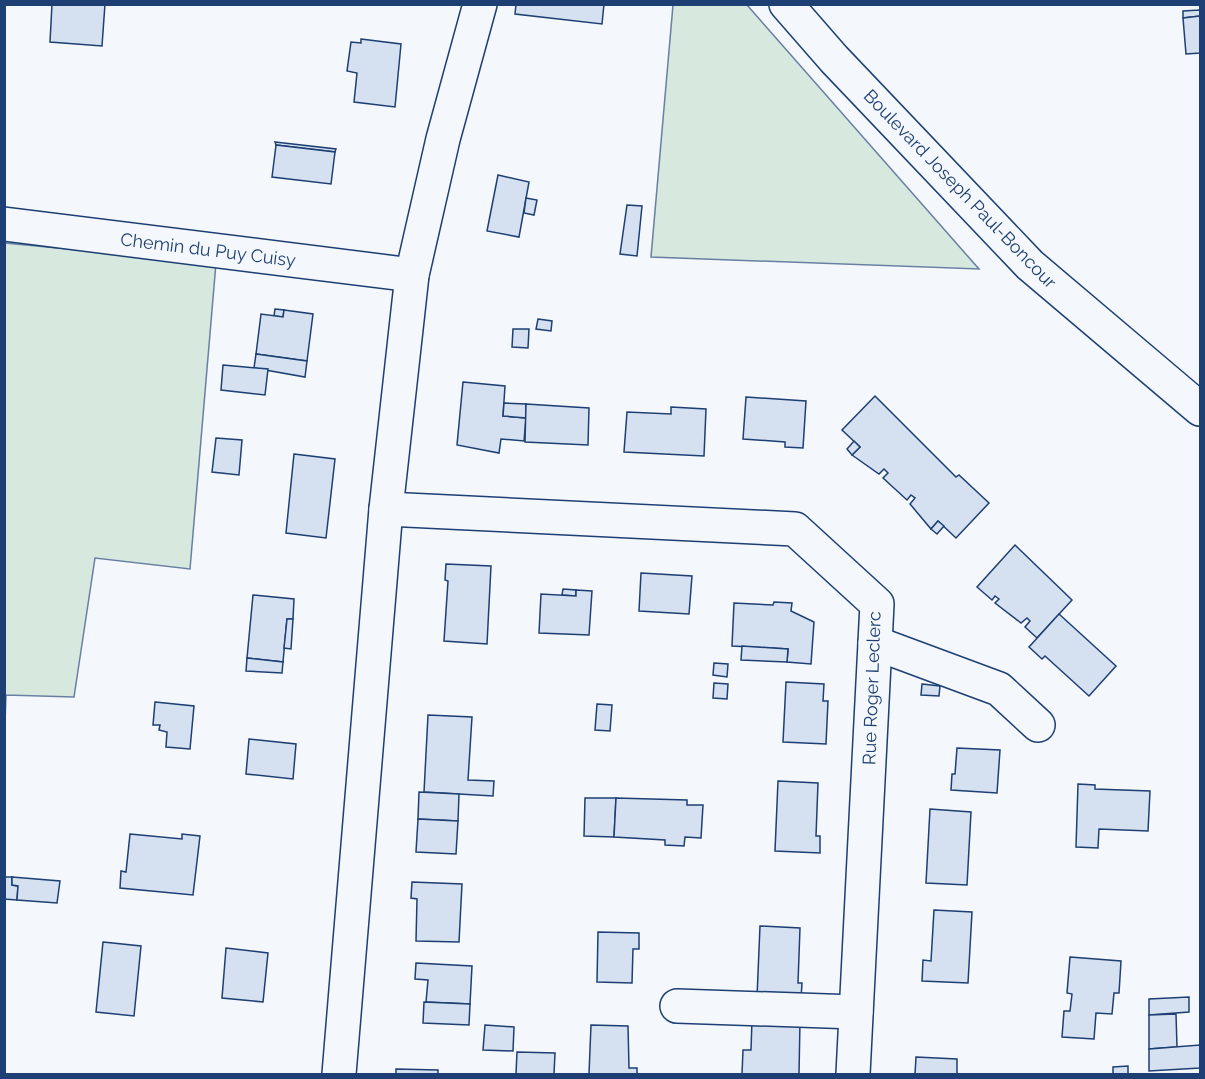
<svg xmlns="http://www.w3.org/2000/svg" width="1205" height="1079" viewBox="0 0 1205 1079" font-family="Raleway,sans-serif">
  <style>
    .green { fill: #d7e8df; stroke: #687fa3; stroke-width: 1.5 }
    .building { fill: #d5e0f0; stroke: #1d3f73; stroke-width: 1.5 }
    .lines { fill: none; stroke-linecap: round; stroke-linejoin: round }
    .minor-casing { stroke: #1d3f73; stroke-width: 36 }
    .major-casing { stroke: #1d3f73; stroke-width: 36 }
    .minor { stroke: #f4f7fb; stroke-width: 33 }
    .major { stroke: #f4f7fb; stroke-width: 33 }
    .labels { text-anchor: middle; stroke-width: 4.5; stroke-linejoin: round; paint-order: stroke }
    .street-label { font-size: 18px; fill: #1d3f73; stroke: #f4f7fb }
  </style>
  <rect width="100%" height="100%" fill="#f4f7fb"/>
  <g class="green">
    <path d="M 747,5 L 979,269 L 651,257 L 673,5 Z"/>
    <path d="M 5,243 L 216,263 L 190,569 L 95,558 L 74,697 L 6,695 L 5,723 Z"/>
  </g>
  <g class="building">
    <path d="M 52,4 L 105,4 L 102,46 L 50,42 Z"/>
    <path d="M 516,4 L 604,4 L 602,24 L 515,14 Z"/>
    <path d="M 1200,10 L 1200,16 L 1183,18 L 1183,11 Z"/>
    <path d="M 1200,16 L 1200,53 L 1186,54 L 1183,18 Z"/>
    <path d="M 361,39 L 401,44 L 395,107 L 354,102 L 357,73 L 347,71 L 351,42 L 361,43 Z"/>
    <path d="M 275,142 L 336,149 L 335,152 L 276,145 Z"/>
    <path d="M 276,145 L 335,152 L 331,184 L 272,177 Z"/>
    <path d="M 498,175 L 529,182 L 519,237 L 487,231 Z"/>
    <path d="M 526,198 L 537,200 L 534,215 L 524,213 Z"/>
    <path d="M 627,205 L 642,206 L 637,256 L 620,254 Z"/>
    <path d="M 275,309 L 284,310 L 283,317 L 274,316 Z"/>
    <path d="M 284,310 L 313,314 L 307,361 L 256,354 L 261,314 L 283,317 Z"/>
    <path d="M 538,319 L 552,321 L 551,331 L 536,329 Z"/>
    <path d="M 513,329 L 529,329 L 528,348 L 512,347 Z"/>
    <path d="M 256,354 L 307,361 L 305,377 L 254,368 Z"/>
    <path d="M 223,365 L 268,369 L 265,395 L 221,390 Z"/>
    <path d="M 463,382 L 505,386 L 503,416 L 526,418 L 524,441 L 501,439 L 499,453 L 457,445 Z"/>
    <path d="M 875,396 L 956,477 L 959,475 L 989,503 L 956,538 L 938,521 L 931,529 L 910,504 L 915,498 L 911,495 L 907,500 L 883,478 L 888,473 L 884,469 L 879,474 L 852,455 L 860,447 L 842,430 Z"/>
    <path d="M 746,397 L 806,401 L 803,448 L 785,447 L 785,442 L 743,439 Z"/>
    <path d="M 504,403 L 526,404 L 526,418 L 503,416 Z"/>
    <path d="M 526,404 L 589,408 L 588,445 L 525,442 Z"/>
    <path d="M 671,407 L 706,409 L 704,456 L 624,452 L 627,412 L 671,414 Z"/>
    <path d="M 216,438 L 242,440 L 239,475 L 212,472 Z"/>
    <path d="M 854,441 L 860,447 L 852,455 L 847,449 Z"/>
    <path d="M 294,454 L 335,459 L 326,538 L 286,533 Z"/>
    <path d="M 938,521 L 944,526 L 937,534 L 931,529 Z"/>
    <path d="M 1015,545 L 1072,600 L 1037,638 L 1025,627 L 1030,621 L 1027,618 L 1021,623 L 995,603 L 999,599 L 995,596 L 992,600 L 977,587 Z"/>
    <path d="M 446,564 L 491,566 L 487,644 L 444,641 L 448,581 L 445,580 Z"/>
    <path d="M 641,573 L 692,576 L 689,614 L 639,611 Z"/>
    <path d="M 563,589 L 576,590 L 576,596 L 562,595 Z"/>
    <path d="M 576,590 L 592,591 L 589,635 L 539,633 L 541,594 L 576,596 Z"/>
    <path d="M 253,595 L 294,599 L 293,619 L 287,619 L 283,662 L 247,658 Z"/>
    <path d="M 774,602 L 792,603 L 791,611 L 814,622 L 811,664 L 787,662 L 788,649 L 732,646 L 734,603 L 773,605 Z"/>
    <path d="M 1059,614 L 1116,666 L 1089,696 L 1045,656 L 1042,659 L 1029,647 Z"/>
    <path d="M 287,619 L 293,619 L 291,649 L 284,648 Z"/>
    <path d="M 742,646 L 788,649 L 787,662 L 741,660 Z"/>
    <path d="M 247,658 L 283,662 L 282,673 L 246,671 Z"/>
    <path d="M 714,663 L 728,664 L 727,677 L 713,675 Z"/>
    <path d="M 786,682 L 824,684 L 823,701 L 828,701 L 826,744 L 783,742 Z"/>
    <path d="M 714,683 L 728,684 L 727,699 L 713,698 Z"/>
    <path d="M 922,684 L 940,686 L 939,696 L 921,695 Z"/>
    <path d="M 155,702 L 194,706 L 190,749 L 166,747 L 167,732 L 159,730 L 160,725 L 153,725 Z"/>
    <path d="M 597,704 L 612,705 L 610,731 L 595,730 Z"/>
    <path d="M 428,715 L 472,717 L 468,780 L 494,781 L 493,796 L 424,792 Z"/>
    <path d="M 249,739 L 296,744 L 293,779 L 246,774 Z"/>
    <path d="M 957,748 L 1000,750 L 997,793 L 951,790 L 952,774 L 955,774 Z"/>
    <path d="M 778,781 L 818,783 L 816,836 L 820,836 L 820,853 L 775,851 Z"/>
    <path d="M 1078,784 L 1095,785 L 1095,789 L 1150,791 L 1148,831 L 1099,829 L 1098,848 L 1076,847 Z"/>
    <path d="M 419,792 L 459,794 L 458,821 L 418,819 Z"/>
    <path d="M 585,798 L 616,798 L 614,837 L 584,836 Z"/>
    <path d="M 616,798 L 687,800 L 687,805 L 703,805 L 701,838 L 685,837 L 684,846 L 665,845 L 665,840 L 614,837 Z"/>
    <path d="M 930,809 L 971,812 L 967,885 L 926,883 Z"/>
    <path d="M 418,819 L 458,821 L 456,854 L 416,852 Z"/>
    <path d="M 130,834 L 182,839 L 182,834 L 200,836 L 193,895 L 120,888 L 121,871 L 126,872 Z"/>
    <path d="M 4,877 L 12,877 L 12,885 L 18,886 L 17,900 L 4,899 Z"/>
    <path d="M 12,877 L 60,881 L 57,903 L 17,900 L 18,886 L 12,885 Z"/>
    <path d="M 412,882 L 462,884 L 459,942 L 416,941 L 417,899 L 411,898 Z"/>
    <path d="M 934,910 L 972,912 L 968,983 L 922,981 L 923,960 L 931,961 Z"/>
    <path d="M 760,926 L 800,928 L 798,983 L 802,983 L 801,999 L 757,997 Z"/>
    <path d="M 598,932 L 639,933 L 639,949 L 633,949 L 632,983 L 597,982 Z"/>
    <path d="M 103,942 L 141,946 L 134,1016 L 96,1012 Z"/>
    <path d="M 226,948 L 268,953 L 263,1002 L 222,998 Z"/>
    <path d="M 1070,957 L 1121,961 L 1119,993 L 1114,993 L 1112,1014 L 1096,1013 L 1094,1039 L 1062,1037 L 1064,1011 L 1070,1011 L 1072,994 L 1067,993 Z"/>
    <path d="M 416,963 L 472,966 L 470,1004 L 426,1002 L 428,980 L 415,979 Z"/>
    <path d="M 1189,997 L 1189,1012 L 1149,1015 L 1149,999 Z"/>
    <path d="M 424,1002 L 470,1004 L 469,1025 L 423,1023 Z"/>
    <path d="M 1176,1014 L 1177,1047 L 1149,1049 L 1149,1015 Z"/>
    <path d="M 752,1020 L 800,1022 L 799,1074 L 742,1074 L 743,1050 L 751,1050 Z"/>
    <path d="M 485,1025 L 514,1027 L 513,1051 L 483,1050 Z"/>
    <path d="M 591,1025 L 628,1026 L 629,1068 L 637,1068 L 637,1074 L 589,1074 Z"/>
    <path d="M 1200,1045 L 1200,1068 L 1149,1071 L 1149,1049 Z"/>
    <path d="M 517,1052 L 555,1053 L 554,1074 L 516,1074 Z"/>
    <path d="M 916,1057 L 957,1059 L 957,1074 L 915,1074 Z"/>
    <path d="M 1128,1066 L 1128,1074 L 1113,1074 L 1113,1067 Z"/>
    <path d="M 396,1069 L 438,1070 L 438,1074 L 396,1074 Z"/>
  </g>
  <g class="lines">
    <defs>
      <g id="minor">
        <path d="M 4,224 L 412,275"/>
        <path d="M 386,509 L 795,529 L 877,604 L 853,1074"/>
        <path d="M 875,643 L 999,689 L 1038,725"/>
        <path d="M 677,1006 L 856,1012"/>
        <path d="M 339,1074 L 386,509 L 412,275 L 443,139 L 480,4"/>
      </g>
      <path id="major" d="M 786,4 L 834,59 L 1030,265 L 1200,409"/>
    </defs>
    <use href="#minor" class="minor-casing"/>
    <use href="#major" class="major-casing"/>
    <use href="#minor" class="minor"/>
    <use href="#major" class="major"/>
  </g>
  <g class="labels">
    <g class="street-label">
      <text transform="translate(960 189) rotate(46)" y="6">Boulevard Joseph Paul-Boncour</text>
      <text transform="translate(208 250) rotate(7)" y="6">Chemin du Puy Cuisy</text>
      <text transform="translate(872 688) rotate(-88)" y="6">Rue Roger Leclerc</text>
    </g>
  </g>
  <rect width="1205" height="1079" fill="none" stroke="#1d3f73" stroke-width="12"/>
</svg>
